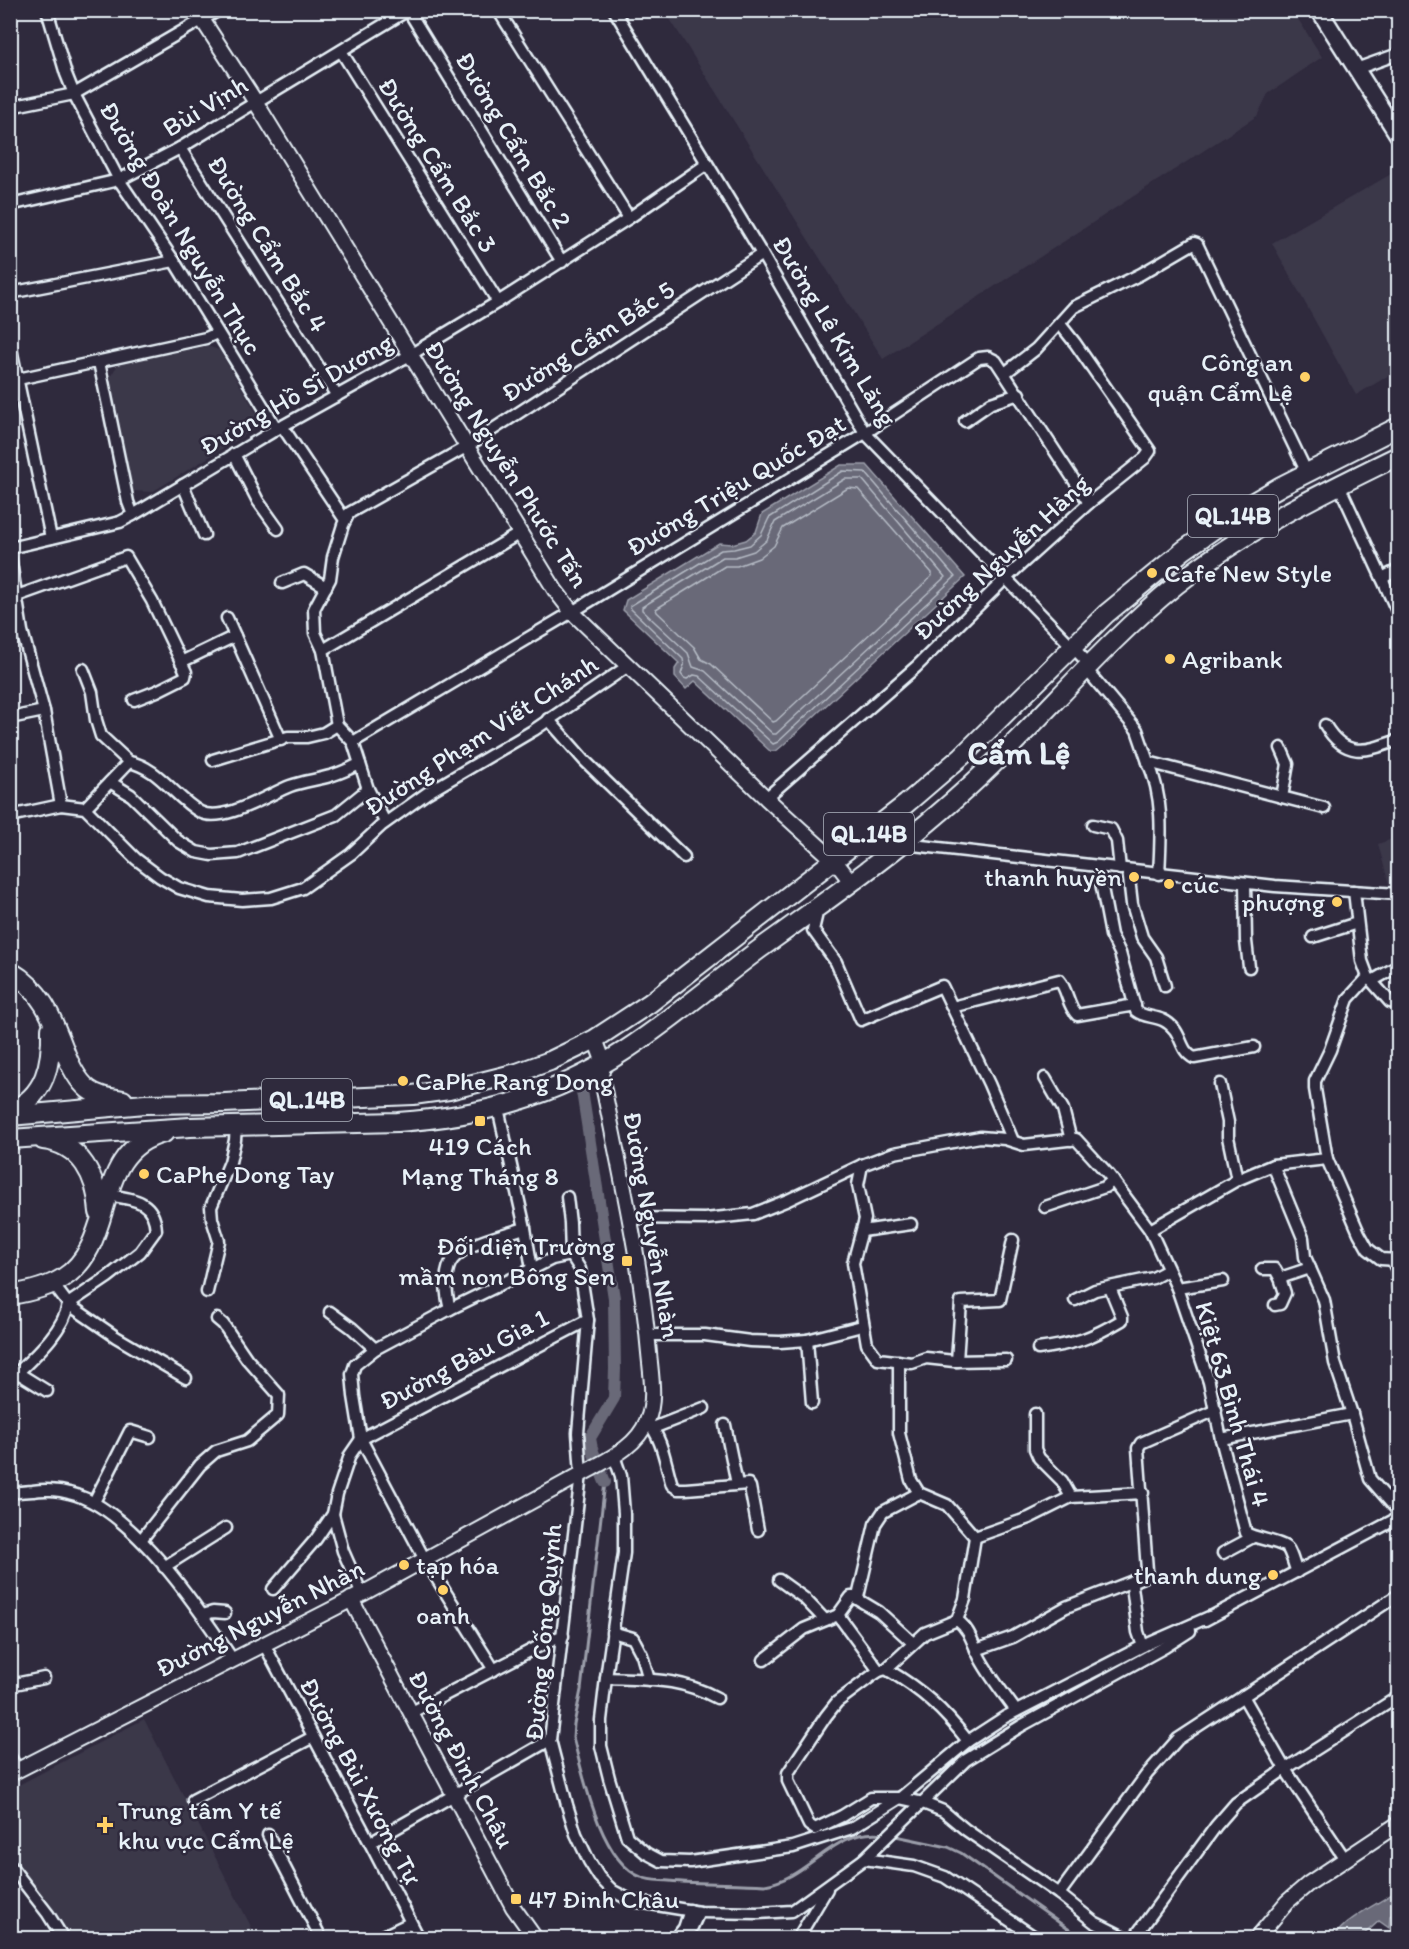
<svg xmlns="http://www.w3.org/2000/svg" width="1409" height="1949" viewBox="0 0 1409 1949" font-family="Itim,sans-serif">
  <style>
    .built { fill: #3b3749 }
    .water { fill: #696978; stroke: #9c9fab; stroke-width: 1.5 }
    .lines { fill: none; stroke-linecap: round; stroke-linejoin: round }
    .shore { stroke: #b5bbc5; stroke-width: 1.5 }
    .stream { stroke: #9c9fab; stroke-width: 3 }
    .canal { stroke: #696978; stroke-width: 12 }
    .minor-casing { stroke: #e8f1f8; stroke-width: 15 }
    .tertiary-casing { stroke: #e8f1f8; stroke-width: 18 }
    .secondary-casing { stroke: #e8f1f8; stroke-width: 20 }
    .trunk-casing { stroke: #e8f1f8; stroke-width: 22 }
    .minor { stroke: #2f2a3d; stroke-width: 10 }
    .tertiary { stroke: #2f2a3d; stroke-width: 14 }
    .secondary { stroke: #2f2a3d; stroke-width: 15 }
    .trunk { stroke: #2f2a3d; stroke-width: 18 }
    .poi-dot { fill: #ffd166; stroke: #2f2a3d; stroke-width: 2 }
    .labels { text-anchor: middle; stroke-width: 5; stroke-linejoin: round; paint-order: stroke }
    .shield { fill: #2f2a3d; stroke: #b0b5c0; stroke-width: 1.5 }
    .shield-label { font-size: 24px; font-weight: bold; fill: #e8f1f8 }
    .street-label { font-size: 26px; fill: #e8f1f8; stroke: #2f2a3d }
    .poi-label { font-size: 26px; fill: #e8f1f8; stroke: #2f2a3d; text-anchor: start }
    .district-label { font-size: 32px; font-weight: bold; fill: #e8f1f8; stroke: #2f2a3d }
  </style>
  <rect width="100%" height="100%" fill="#2f2a3d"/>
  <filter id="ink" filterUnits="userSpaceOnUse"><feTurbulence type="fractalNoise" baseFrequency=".0167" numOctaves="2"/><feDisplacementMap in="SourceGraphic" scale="12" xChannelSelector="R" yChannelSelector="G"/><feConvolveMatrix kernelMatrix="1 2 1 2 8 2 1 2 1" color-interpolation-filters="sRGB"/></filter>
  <g filter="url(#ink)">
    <g class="built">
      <path d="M 665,11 L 1293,11 L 1322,57 L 1268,94 L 1257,116 L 883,359 Z"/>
      <path d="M 1398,170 L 1398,370 L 1356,395 L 1272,243 Z"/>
      <path d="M 207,346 L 219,350 L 260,419 L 258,427 L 152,492 L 133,491 L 110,377 L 119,363 Z"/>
      <path d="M 1398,837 L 1398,892 L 1391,892 L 1378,844 Z"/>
      <path d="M 144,1719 L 257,1938 L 68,1938 L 11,1862 L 11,1789 Z"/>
    </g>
    <g class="water">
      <path d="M 841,465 L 867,465 L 965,577 L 782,746 L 776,751 L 770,751 L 695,681 L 686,689 L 675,677 L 675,669 L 679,663 L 623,610 L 626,600 L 719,543 L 732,544 L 746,540 L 756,532 L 762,514 Z"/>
      <path d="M 1398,1890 L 1398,1912 L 1390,1916 L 1389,1928 L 1379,1921 L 1360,1938 L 1333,1938 C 1348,1916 1377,1905 1398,1890 Z"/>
    </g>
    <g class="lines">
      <g class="shore">
        <path d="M 843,471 L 865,472 L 955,577 L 778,742 L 773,744 L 699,676 L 694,675 L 687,679 L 684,678 L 681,674 L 684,665 L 683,659 L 631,609 L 630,606 L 721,550 L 734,549 L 750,545 L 761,535 L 769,518 Z"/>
        <path d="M 845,479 L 862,479 L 945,577 L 776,734 L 773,734 L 705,671 L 693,667 L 688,653 L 642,610 L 642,607 L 723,557 L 735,557 L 754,551 L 767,540 L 775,522 Z"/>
        <path d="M 848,488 L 858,489 L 932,573 L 932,576 L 776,721 L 773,722 L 711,664 L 701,659 L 694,647 L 657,612 L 656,609 L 725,566 L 737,566 L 759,558 L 774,546 L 783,528 Z"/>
      </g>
      <g class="stream">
        <path d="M 605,1482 L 581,1690 L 574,1724 L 573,1737 C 583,1776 601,1862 641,1877 C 650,1881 660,1880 669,1881 C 701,1884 733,1883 765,1885 C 810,1878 833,1827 884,1834"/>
        <path d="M 891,1835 L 948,1847 L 961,1853 L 1081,1938"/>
      </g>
      <path class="canal" d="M 582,1091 L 614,1298 L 615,1369 L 614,1398 L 590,1438 L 592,1449 L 605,1482"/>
      <defs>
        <g id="minor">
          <path d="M 47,10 L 66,74 L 74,94 L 119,180 L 174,261 L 277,429"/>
          <path d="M 408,10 L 562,262"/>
          <path d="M 498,10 L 629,218"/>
          <path d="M 614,10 L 762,254 L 865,433 L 1090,665"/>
          <path d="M 341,51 L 498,302"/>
          <path d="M 1356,69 L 1398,54"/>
          <path d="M 10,107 L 74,94 L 219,10"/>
          <path d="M 180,148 L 337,396"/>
          <path d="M 10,205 L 119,180 L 180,148 L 408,10"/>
          <path d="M 10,293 L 174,261"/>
          <path d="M 10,344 L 51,538"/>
          <path d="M 99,362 L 128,502 L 133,515"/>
          <path d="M 1005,373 L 1036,349 L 1074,307 L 1141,274 L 1194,243 L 1197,244 L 1307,473"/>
          <path d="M 18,379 L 206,338 L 217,333"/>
          <path d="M 965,421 L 991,403 L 1019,394"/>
          <path d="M 282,426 L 345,520"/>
          <path d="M 234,454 L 258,501 L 278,529"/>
          <path d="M 183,485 L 204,535"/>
          <path d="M 1339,485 L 1398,613"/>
          <path d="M 10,548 L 120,522 L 133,515 L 277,429 L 410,355 L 498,302 L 629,218 L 707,164"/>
          <path d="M 10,556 L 22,631 L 44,711 L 61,805"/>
          <path d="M 1382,578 L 1398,570"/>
          <path d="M 282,583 L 304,574 L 326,587"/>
          <path d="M 17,596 L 126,557 L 152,601 L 186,672 L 185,677 L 157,691 L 134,700"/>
          <path d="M 227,618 L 281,740"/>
          <path d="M 323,650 L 520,533"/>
          <path d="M 181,662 L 235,636"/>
          <path d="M 83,669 L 92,692 L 96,720 L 101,736 L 129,762 L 85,808"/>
          <path d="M 1086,669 L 1137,730 L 1148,762 L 1324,808"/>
          <path d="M 10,718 L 44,711"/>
          <path d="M 548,719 L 584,760 L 684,857"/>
          <path d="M 1325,725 C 1346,760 1367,751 1398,740"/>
          <path d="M 353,742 L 572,612 L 865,433 L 979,358 L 988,357 L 996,361 L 1089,503"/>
          <path d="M 1281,748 L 1288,764 L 1282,797"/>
          <path d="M 213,760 L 288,737 L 307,737 L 324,733 L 337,725"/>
          <path d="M 129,762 C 158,767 175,798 200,812 C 223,824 269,794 290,786 C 303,781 317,780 330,776 C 341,773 350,768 360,764"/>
          <path d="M 1148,762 C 1164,798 1161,836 1159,874"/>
          <path d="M 110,782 L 131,795 L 178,841 L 196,852 L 212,855 L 238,853 L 336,815 L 368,789"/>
          <path d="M 766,798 L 916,667 L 1005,579 L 1089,503 L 1145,458 L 1150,451 L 1075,343 L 1060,324"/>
          <path d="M 10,816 L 61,805 L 85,808 L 136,859 L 160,877 L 179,888 L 209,897 L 242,900 L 271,898 L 303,888 L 351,854 L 381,826 L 427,793 L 534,730 L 628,666"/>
          <path d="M 385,822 L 368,789 L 353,742 L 337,725 L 323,650 L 315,633 L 314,609 L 330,579 L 333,557 L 343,525 L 349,513 L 466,447 L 762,254"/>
          <path d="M 1093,825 L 1111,829 L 1117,841 L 1120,869"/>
          <path d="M 904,844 L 1275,886 L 1398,894"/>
          <path d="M 1098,867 L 1111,935 L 1120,953 L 1136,1011 C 1147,1020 1162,1013 1175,1030 C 1182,1040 1182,1052 1194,1058 L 1254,1047"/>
          <path d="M 1128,870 L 1132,904 L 1142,937 L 1156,957 L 1165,986"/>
          <path d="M 1245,883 L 1246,941 L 1249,967"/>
          <path d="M 1354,891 L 1362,961 L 1368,977 L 1348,999 L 1330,1050 L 1315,1081 L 1315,1089 L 1327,1159 L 1359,1233 L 1368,1249 L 1381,1259 L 1398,1260"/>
          <path d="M 818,909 L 813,930 L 836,962 L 861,1020 L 942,986 L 989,1084 L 1013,1141"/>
          <path d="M 1313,937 L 1357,923"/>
          <path d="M 1368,977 L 1390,1002 L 1398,1004"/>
          <path d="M 1372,981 L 1398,966"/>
          <path d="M 952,1007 L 1059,980 C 1068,990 1067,1005 1077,1015 L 1135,1005"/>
          <path d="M 1045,1078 L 1063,1109 L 1071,1140"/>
          <path d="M 1220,1084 L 1228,1122 L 1228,1137 L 1237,1180"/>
          <path d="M 498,1108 L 525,1228 L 532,1269"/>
          <path d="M 862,1165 L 858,1185 L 865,1219 L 853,1263 L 867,1344 L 878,1359 L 912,1363 L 926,1358 L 954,1361 L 1006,1360"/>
          <path d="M 1273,1165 L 1303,1238 L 1305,1257 L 1324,1300 L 1335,1363 L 1352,1414 L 1370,1479 L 1398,1511"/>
          <path d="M 567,1197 L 570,1223 L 571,1255"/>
          <path d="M 1045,1207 L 1105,1187 L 1113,1180"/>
          <path d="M 629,1218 L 705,1219 L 753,1214 L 788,1200 L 862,1165 L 894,1153 L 980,1137 L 1005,1139 L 1024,1145 L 1076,1139 L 1109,1175 L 1150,1230 L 1177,1288 L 1209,1382 L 1221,1439 L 1246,1533 C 1256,1539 1283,1542 1288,1549 C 1292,1555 1294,1566 1297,1572"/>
          <path d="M 1150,1230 L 1237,1180 L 1273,1165 L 1327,1159"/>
          <path d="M 862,1231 L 911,1224"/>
          <path d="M 571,1255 L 580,1269 L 588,1320 L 578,1433 L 581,1474 L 550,1740 L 567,1805 L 576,1834 L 589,1861 L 599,1877 L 613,1891 L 632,1901 L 699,1912 L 758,1913 L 792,1911 L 864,1859 L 914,1866 L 945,1877 L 1036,1938"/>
          <path d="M 1392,1260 L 1397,1270 L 1398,1289"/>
          <path d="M 1262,1269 L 1275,1269 L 1280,1278 L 1310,1268"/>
          <path d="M 53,1284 L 68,1304 L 116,1337 L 186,1378"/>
          <path d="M 1177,1288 L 1223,1281"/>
          <path d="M 207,1292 L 219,1241 L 212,1219 L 211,1207 L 230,1162 L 235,1140 L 236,1126"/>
          <path d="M 1075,1300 L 1095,1290 L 1153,1278 L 1168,1270"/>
          <path d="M 68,1304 L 108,1277 L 140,1252 L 156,1230 C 154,1199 132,1199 106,1195"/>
          <path d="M 1275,1305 L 1280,1304 L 1285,1293 L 1280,1278"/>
          <path d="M 450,1309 C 446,1295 443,1271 453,1259 C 466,1243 506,1234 525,1228"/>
          <path d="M 330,1312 L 352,1328 L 375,1349"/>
          <path d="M 648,1335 L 705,1335 L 750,1341 L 780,1342 L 807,1340 L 862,1326"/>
          <path d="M 807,1340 L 812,1403"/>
          <path d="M 1038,1349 C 1074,1344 1090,1339 1122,1320 L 1122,1317 L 1110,1288"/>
          <path d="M 899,1361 L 899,1433 L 911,1480 L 919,1493 L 947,1505 L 975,1537 L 965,1599 L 957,1620 L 925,1633 L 886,1669 L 879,1671 L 873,1675 L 837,1702 L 826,1716 L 788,1773 L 788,1781 L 809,1825 L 815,1829 L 842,1816 L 871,1798 L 900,1798 L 923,1803 L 943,1811 L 966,1830 L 1059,1894 L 1094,1922 L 1126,1938"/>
          <path d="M 957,1361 L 961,1302 L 1000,1300 L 1013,1240"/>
          <path d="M 18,1373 L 47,1391"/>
          <path d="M 10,1380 C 30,1360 64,1332 68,1304"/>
          <path d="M 647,1421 C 663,1439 665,1463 672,1485 L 678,1489 L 686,1489 L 748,1484 L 750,1487 L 758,1530"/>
          <path d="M 725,1425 L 737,1484"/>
          <path d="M 653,1428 L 704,1408"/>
          <path d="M 1221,1439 L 1352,1414"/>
          <path d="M 614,1456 L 621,1476 L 624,1513 L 624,1553 L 606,1678 L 601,1720 L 601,1746 L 609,1778 L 627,1837 L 646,1853 L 661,1861 L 690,1862 L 793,1847 L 852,1828 L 900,1798 L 968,1741 L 1005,1717 L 1143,1646 L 1209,1617"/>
          <path d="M 10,1492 C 18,1493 25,1491 33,1491 C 44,1489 59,1490 69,1493 C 131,1507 199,1609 233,1660"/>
          <path d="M 1071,1497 L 1143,1493"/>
          <path d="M 94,1502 L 130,1431 L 150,1437"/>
          <path d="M 333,1514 L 343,1551 L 362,1594"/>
          <path d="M 975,1537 L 1029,1518 L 1071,1497 L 1062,1481 L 1039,1458 L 1035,1449 L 1035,1414"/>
          <path d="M 141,1540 L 200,1465 L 216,1451 L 247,1441 L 278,1415 L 279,1395 L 247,1359 L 223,1324 L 217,1319"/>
          <path d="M 1223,1553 L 1253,1537"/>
          <path d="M 164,1567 L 226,1528"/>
          <path d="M 779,1580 L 804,1598 L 825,1620"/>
          <path d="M 273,1589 L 316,1539 L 333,1514 L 337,1494 L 350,1455 L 361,1439 L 588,1320"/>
          <path d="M 858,1597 L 875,1524 L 883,1512 L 919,1493"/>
          <path d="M 203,1615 L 213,1612 L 225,1613"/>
          <path d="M 838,1615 L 879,1671"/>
          <path d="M 957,1620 C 971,1630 973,1646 981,1660 C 991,1678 1004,1694 1016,1711"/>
          <path d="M 1205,1620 L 1398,1518"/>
          <path d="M 612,1632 L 633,1638 L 642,1655 L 649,1680"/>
          <path d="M 264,1644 L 370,1843 L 419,1938"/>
          <path d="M 1143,1646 L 1138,1632 L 1132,1586 L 1133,1581 L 1143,1577 L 1147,1570 L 1138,1448 L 1141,1443 L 1216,1410"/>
          <path d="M 976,1650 L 1013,1637 L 1066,1607 L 1133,1581"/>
          <path d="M 764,1660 L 804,1629 L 838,1615 L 851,1597 L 854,1597 L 879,1612 L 913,1643"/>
          <path d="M 886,1669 C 922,1690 943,1709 968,1741"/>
          <path d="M 494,1670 L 424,1558 L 361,1439 L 354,1396 L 352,1374 L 355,1365 L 375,1349 L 450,1309 L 532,1269 L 552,1259 L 571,1255"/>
          <path d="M 606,1678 C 649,1680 678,1677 717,1698"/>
          <path d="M 10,1685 L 44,1678"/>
          <path d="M 1243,1696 L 1285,1769 L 1345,1859"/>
          <path d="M 410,1713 L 553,1639 L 563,1636"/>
          <path d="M 10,1757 L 18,1770"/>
          <path d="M 193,1800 L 313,1737"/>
          <path d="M 268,1835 L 321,1938"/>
          <path d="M 370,1843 L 550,1740"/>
          <path d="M 864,1859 L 966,1760 L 1021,1726 L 1165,1647 L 1190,1631"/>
          <path d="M 10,1865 L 48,1914 L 63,1938"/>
          <path d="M 1059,1894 L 1147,1774 L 1178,1739 L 1398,1595"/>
          <path d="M 379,1938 L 410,1923"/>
          <path d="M 676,1938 L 684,1928 L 690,1910"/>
          <path d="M 687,1938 L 699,1912"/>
          <path d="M 798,1938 L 827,1889"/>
          <path d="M 1134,1938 L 1216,1826 L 1236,1803 L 1285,1769 L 1398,1697"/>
        </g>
        <g id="tertiary">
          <path d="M 196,10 L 255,101 L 555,590 L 572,612 L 766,798 L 835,861 L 852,883"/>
          <path d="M 351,1599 L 513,1907 L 535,1938"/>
          <path d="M 10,1774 L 362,1594 L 589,1470 C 611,1458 637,1446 647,1421 C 656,1401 651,1375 649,1353 C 641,1260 619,1167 601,1075 L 604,1063 L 595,1039"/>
          <path d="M 1257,1938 L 1287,1902 L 1308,1884 L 1398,1824"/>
        </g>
        <path id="secondary" d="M 1319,10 L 1398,135"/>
        <g id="trunk">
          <path d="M 10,971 C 41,989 52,1017 64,1049 C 69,1063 76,1079 88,1089 C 98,1097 111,1098 123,1100"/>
          <path d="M 10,1111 C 46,1097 52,1062 51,1029"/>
          <path d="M 10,1116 L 145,1104 L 224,1103 L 413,1095 L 449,1090 L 517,1073 L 550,1061 L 577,1048 L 595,1039 L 650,1003 L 906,804 L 962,756 L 1106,614 L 1184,550 L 1250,504 L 1281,486 L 1398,427"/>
          <path d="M 10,1139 L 190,1127 L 398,1122 C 481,1116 554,1097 624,1051 C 672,1020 715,982 761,948 C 842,890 920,835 992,765 C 1053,706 1109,639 1176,585 C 1245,530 1320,494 1398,456"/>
          <path d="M 43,1140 C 81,1144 97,1177 99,1212"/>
          <path d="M 10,1295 C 29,1292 47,1288 63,1278 C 119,1242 90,1151 164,1133"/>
        </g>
      </defs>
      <use href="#minor" class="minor-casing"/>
      <use href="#tertiary" class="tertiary-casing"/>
      <use href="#secondary" class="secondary-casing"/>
      <use href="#trunk" class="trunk-casing"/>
      <use href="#minor" class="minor"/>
      <use href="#tertiary" class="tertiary"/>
      <use href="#secondary" class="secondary"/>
      <use href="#trunk" class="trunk"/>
    </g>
  </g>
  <g class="poi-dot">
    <circle cx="1305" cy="377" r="6"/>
    <circle cx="1152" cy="573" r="6"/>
    <circle cx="1170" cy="659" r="6"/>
    <circle cx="1134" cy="877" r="6"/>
    <circle cx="1169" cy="884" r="6"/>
    <circle cx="1337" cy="902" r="6"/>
    <circle cx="403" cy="1081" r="6"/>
    <rect x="474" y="1115" width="12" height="12" rx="3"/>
    <circle cx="144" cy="1174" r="6"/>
    <rect x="621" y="1255" width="12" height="12" rx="3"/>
    <circle cx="404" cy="1565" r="6"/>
    <circle cx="1273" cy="1575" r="6"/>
    <circle cx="443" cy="1590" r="6"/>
    <path d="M102 1816h6v6h6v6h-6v6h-6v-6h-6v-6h6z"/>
    <rect x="510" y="1893" width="12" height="12" rx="3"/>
  </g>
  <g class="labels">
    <g class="shield">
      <rect x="1188" y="495" width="90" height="42" rx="4.5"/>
      <rect x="824" y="813" width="90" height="42" rx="4.5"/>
      <rect x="262" y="1079" width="90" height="42" rx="4.5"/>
    </g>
    <g class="shield-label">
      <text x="1233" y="524">QL.14B</text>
      <text x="869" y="842">QL.14B</text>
      <text x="307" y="1108">QL.14B</text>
    </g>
    <g class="street-label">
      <text transform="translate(205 106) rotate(-31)" y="9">Bùi Vịnh</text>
      <text transform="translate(514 140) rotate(59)" y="9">Đường Cẩm Bắc 2</text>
      <text transform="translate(438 165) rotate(58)" y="9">Đường Cẩm Bắc 3</text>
      <text transform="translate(181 228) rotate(59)" y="9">Đường Đoàn Nguyễn Thục</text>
      <text transform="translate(268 244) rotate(58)" y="9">Đường Cẩm Bắc 4</text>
      <text transform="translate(835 331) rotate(59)" y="9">Đường Lê Kim Lăng</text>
      <text transform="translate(588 341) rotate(-33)" y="9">Đường Cẩm Bắc 5</text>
      <text transform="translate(296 394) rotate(-30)" y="9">Đường Hồ Sĩ Dương</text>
      <text transform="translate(507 464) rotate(58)" y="9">Đường Nguyễn Phước Tấn</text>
      <text transform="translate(736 485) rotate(-31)" y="9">Đường Triệu Quốc Đạt</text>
      <text transform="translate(1001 557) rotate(-43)" y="9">Đường Nguyễn Hàng</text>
      <text transform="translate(481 735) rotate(-33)" y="9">Đường Phạm Viết Chánh</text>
      <text transform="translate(652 1225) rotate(80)" y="9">Đường Nguyễn Nhàn</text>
      <text transform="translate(464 1359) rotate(-28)" y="9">Đường Bàu Gia 1</text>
      <text transform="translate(1233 1404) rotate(74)" y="9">Kiệt 63 Bình Thái 4</text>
      <text transform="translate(260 1618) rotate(-27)" y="9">Đường Nguyễn Nhàn</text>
      <text transform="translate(543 1632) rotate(-85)" y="9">Đường Cống Quỳnh</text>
      <text transform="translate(462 1759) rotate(62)" y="9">Đường Đinh Châu</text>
      <text transform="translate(361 1781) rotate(62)" y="9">Đường Bùi Xương Tự</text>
    </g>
    <g class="poi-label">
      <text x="1293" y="371" text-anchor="end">Công an<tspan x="1293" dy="30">quận Cẩm Lệ</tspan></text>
      <text x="1164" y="582">Cafe New Style</text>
      <text x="1182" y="668">Agribank</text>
      <text x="1122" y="886" text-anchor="end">thanh huyền</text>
      <text x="1181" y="893">cúc</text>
      <text x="1325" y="911" text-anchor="end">phượng</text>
      <text x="415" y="1090">CaPhe Rang Dong</text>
      <text x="480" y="1155" text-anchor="middle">419 Cách<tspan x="480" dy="30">Mạng Tháng 8</tspan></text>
      <text x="156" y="1183">CaPhe Dong Tay</text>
      <text x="615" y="1255" text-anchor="end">Đối diện Trường<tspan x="615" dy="30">mầm non Bông Sen</tspan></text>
      <text x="416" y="1574">tạp hóa</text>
      <text x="1261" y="1584" text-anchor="end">thanh dung</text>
      <text x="443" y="1624" text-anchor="middle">oanh</text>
      <text x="118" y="1819">Trung tâm Y tế<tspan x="118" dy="30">khu vực Cẩm Lệ</tspan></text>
      <text x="528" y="1908">47 Đinh Châu</text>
    </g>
    <g class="district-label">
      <text x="1019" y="764">Cẩm Lệ</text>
    </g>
  </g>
  <rect width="1409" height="1949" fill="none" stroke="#2f2a3d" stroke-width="36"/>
  <rect x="18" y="18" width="1373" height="1913" fill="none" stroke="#e8f1f8" stroke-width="2" filter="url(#ink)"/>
</svg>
